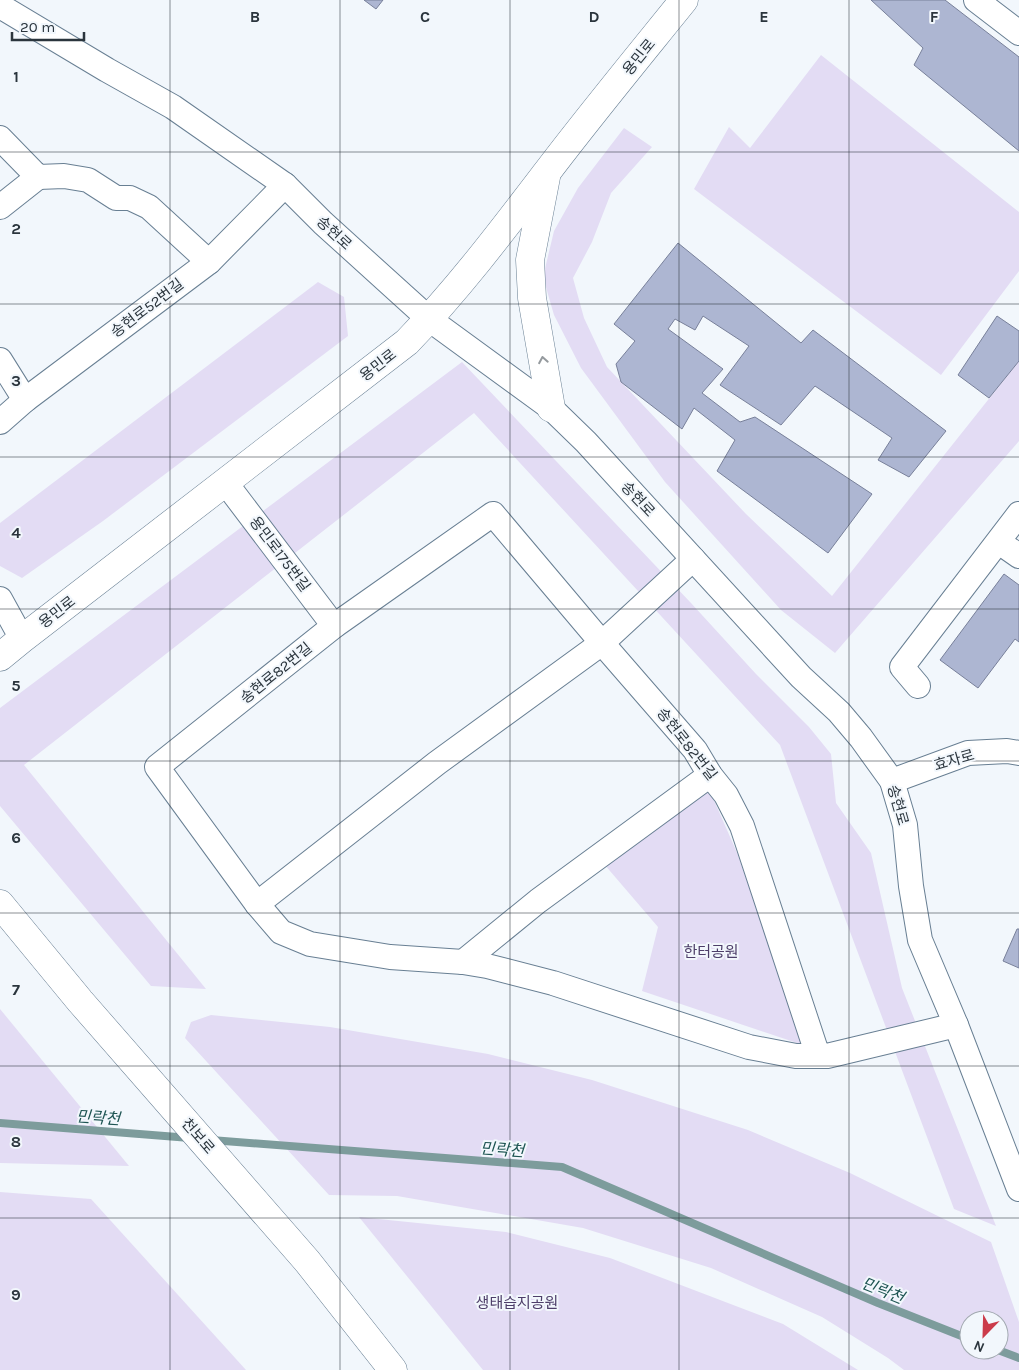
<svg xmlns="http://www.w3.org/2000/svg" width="1019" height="1370" viewBox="0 0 1019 1370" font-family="Karla,'Noto Sans KR',sans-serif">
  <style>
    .green { fill: #e3dcf4; fill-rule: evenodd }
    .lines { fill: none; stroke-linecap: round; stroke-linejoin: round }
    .stream { stroke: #7d9c9c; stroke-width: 8 }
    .building { fill: #adb6d2; stroke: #78809a }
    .minor-casing { stroke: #687f93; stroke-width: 26 }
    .major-casing { stroke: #687f93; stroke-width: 29 }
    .minor { stroke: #fff; stroke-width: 24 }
    .major { stroke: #fff; stroke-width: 28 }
    .oneway { stroke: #959a9e }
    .grid { fill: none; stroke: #2b353d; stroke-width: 1; stroke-opacity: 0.55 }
    .labels { text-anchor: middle; stroke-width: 4; stroke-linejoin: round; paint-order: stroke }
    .street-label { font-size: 15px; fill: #2b353d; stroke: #f2f7fc }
    .park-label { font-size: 15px; fill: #4d3e69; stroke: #f2f7fc }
    .water-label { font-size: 16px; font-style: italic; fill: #1d5452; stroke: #f2f7fc }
    .grid-label { font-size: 16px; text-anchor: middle; font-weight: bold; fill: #2b353d; stroke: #f2f7fc; stroke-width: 4; stroke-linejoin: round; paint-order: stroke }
  </style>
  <rect width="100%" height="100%" fill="#f2f7fc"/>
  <g class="green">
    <path d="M 821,55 L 1019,212 L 1019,271 L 941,375 L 694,189 L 729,127 L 750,148 Z"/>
    <path d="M 624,128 L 652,147 L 611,193 L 592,242 L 573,278 L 584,318 L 607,367 L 746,514 L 832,596 L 1019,361 L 1019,441 L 835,653 L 781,610 L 665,482 L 581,368 L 554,315 L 543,277 L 554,231 L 578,188 Z"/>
    <path d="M 318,282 L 344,297 L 348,336 L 103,521 L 22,578 L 0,566 L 0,523 Z"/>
    <path d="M 462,362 L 691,603 L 756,674 L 809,727 L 831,754 L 836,803 L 871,853 L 902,988 L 996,1226 L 954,1209 L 780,745 L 474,413 L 24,765 L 206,989 L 151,986 L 0,806 L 0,708 Z"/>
    <path d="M 709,789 L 738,855 L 803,1045 L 642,991 L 658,927 L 604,864 Z"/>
    <path d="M 0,1009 L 129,1166 L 0,1163 Z"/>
    <path d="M 211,1015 L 330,1027 L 488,1054 L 592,1080 L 748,1130 L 850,1173 L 991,1242 L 1019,1322 L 1019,1370 L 904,1370 L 888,1358 L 822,1317 L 711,1268 L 583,1228 L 397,1196 L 329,1195 L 185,1038 L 191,1022 ZM 969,1320 L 999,1320 L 999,1350 L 969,1350 Z"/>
    <path d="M 0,1192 L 91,1199 L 246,1370 L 0,1370 Z"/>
    <path d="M 359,1217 L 506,1232 L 610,1258 L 783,1324 L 858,1370 L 483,1370 Z"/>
  </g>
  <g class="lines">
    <g class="stream">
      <path d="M 0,1123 L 190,1138"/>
      <path d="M 211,1140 L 562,1167 L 878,1303 L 969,1339"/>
      <path d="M 998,1350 L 1019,1358"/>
    </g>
  </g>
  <g class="building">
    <path d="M 364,0 L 383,0 L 376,9 Z"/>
    <path d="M 871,0 L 945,0 L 1019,57 L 1019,151 L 914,65 L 923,48 Z"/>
    <path d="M 678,243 L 801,343 L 813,330 L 946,431 L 909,477 L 878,460 L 892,438 L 815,386 L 781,425 L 720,385 L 749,346 L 703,316 L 695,330 L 675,319 L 668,329 L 723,369 L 702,393 L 740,422 L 755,417 L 872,494 L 828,553 L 717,471 L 735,440 L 694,408 L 682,429 L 621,382 L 616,364 L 635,341 L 614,324 Z"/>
    <path d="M 997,316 L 1019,331 L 1019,361 L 989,398 L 958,375 Z"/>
    <path d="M 1004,574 L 1019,585 L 1019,642 L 1015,639 L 978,688 L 940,660 Z"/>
    <path d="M 1017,929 L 1019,929 L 1019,968 L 1003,961 Z"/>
  </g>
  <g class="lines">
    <defs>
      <g id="minor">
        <path d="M 976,0 L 1019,33"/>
        <path d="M 0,6 L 107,70 L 173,107 L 285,185 L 323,223 L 429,319 L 551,408 L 586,442 L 801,677 L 839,712 L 861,738 L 892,781 L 905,825 L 911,886 L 920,940 L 956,1025 L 1019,1189"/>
        <path d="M 0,138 L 38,177 L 64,176 L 88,180 L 116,198 L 130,198 L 149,207 L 209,262"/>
        <path d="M 0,207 L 38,177"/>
        <path d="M 0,360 L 25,400"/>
        <path d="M 0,422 L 25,400 L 209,262 L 285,185"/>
        <path d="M 225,482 L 334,626"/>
        <path d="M 999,542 L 1019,556"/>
        <path d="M 0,599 L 22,639"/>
        <path d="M 918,686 L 902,667 L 1019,514"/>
        <path d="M 892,781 L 968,753 L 1007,751 L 1019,753"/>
        <path d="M 257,904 L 437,763 L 602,643 L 693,559"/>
        <path d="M 463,962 L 538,901 L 710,775"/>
        <path d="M 818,1056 L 742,826 L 726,795 L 710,775 L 695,750 L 602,643 L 493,514 L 334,626 L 157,767 L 257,904 L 281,932 L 310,944 L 390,957 L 463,962 L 487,966 L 553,983 L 749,1047 L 796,1056 L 827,1056 L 956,1025"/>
      </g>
      <g id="major">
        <path d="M 546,177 L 530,260 L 532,298 L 551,408"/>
        <path d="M 0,657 L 22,639 L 407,342 C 458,289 502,231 547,172 C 591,114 638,57 684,0"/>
        <path d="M 0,904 L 80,1001 L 307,1261 L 393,1370"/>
      </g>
    </defs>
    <use href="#minor" class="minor-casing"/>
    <use href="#major" class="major-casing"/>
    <use href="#minor" class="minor"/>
    <use href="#major" class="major"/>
  </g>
  <defs><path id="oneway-chevron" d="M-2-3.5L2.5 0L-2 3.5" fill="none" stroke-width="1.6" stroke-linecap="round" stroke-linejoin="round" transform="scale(1.25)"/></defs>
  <use class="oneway" href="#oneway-chevron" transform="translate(543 360) rotate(-100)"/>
  <path class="grid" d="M 170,0 L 170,1370M 340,0 L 340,1370M 510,0 L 510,1370M 679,0 L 679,1370M 849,0 L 849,1370M 0,152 L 1019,152M 0,304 L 1019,304M 0,457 L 1019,457M 0,609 L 1019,609M 0,761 L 1019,761M 0,913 L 1019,913M 0,1066 L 1019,1066M 0,1218 L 1019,1218"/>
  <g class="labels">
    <g class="street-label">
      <text transform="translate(639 57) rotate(-51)" y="5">용민로</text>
      <text transform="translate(334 233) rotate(43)" y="5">송현로</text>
      <text transform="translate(147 308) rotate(-37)" y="5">송현로52번길</text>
      <text transform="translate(378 365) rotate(-38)" y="5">용민로</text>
      <text transform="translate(638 499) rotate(47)" y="5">송현로</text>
      <text transform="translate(280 554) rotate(53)" y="5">용민로175번길</text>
      <text transform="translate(57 612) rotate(-38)" y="5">용민로</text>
      <text transform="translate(276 673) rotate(-39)" y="5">송현로82번길</text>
      <text transform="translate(687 744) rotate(52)" y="5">송현로82번길</text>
      <text transform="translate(954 760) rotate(-16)" y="5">효자로</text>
      <text transform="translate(898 805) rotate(74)" y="5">송현로</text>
      <text transform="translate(198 1136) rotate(49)" y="5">천보로</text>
    </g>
    <g class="park-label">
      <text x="711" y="957">한터공원</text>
      <text x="517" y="1308">생태습지공원</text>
    </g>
    <g class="water-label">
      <text transform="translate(98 1117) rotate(4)" y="6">민락천</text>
      <text transform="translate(502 1149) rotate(4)" y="6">민락천</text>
      <text transform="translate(883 1290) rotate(22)" y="6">민락천</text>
    </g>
  </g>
  <g class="grid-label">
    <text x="255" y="22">B</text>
    <text x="425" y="22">C</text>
    <text x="594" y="22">D</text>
    <text x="764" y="22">E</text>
    <text x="934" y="22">F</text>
    <text x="16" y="82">1</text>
    <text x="16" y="234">2</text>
    <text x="16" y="386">3</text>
    <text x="16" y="538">4</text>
    <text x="16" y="691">5</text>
    <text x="16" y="843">6</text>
    <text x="16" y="995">7</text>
    <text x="16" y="1147">8</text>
    <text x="16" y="1300">9</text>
  </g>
  <g transform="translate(984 1335) rotate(203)"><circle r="24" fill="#f2f7fc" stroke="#a2a9b0"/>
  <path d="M0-4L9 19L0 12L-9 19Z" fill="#cb3b4a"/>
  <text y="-8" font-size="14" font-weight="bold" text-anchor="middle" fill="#2b353d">N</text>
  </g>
  <path d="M12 32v8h72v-8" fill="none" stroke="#2b353d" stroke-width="2.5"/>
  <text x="20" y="32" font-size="15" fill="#2b353d" stroke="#f2f7fc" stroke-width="4" paint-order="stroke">20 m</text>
</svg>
